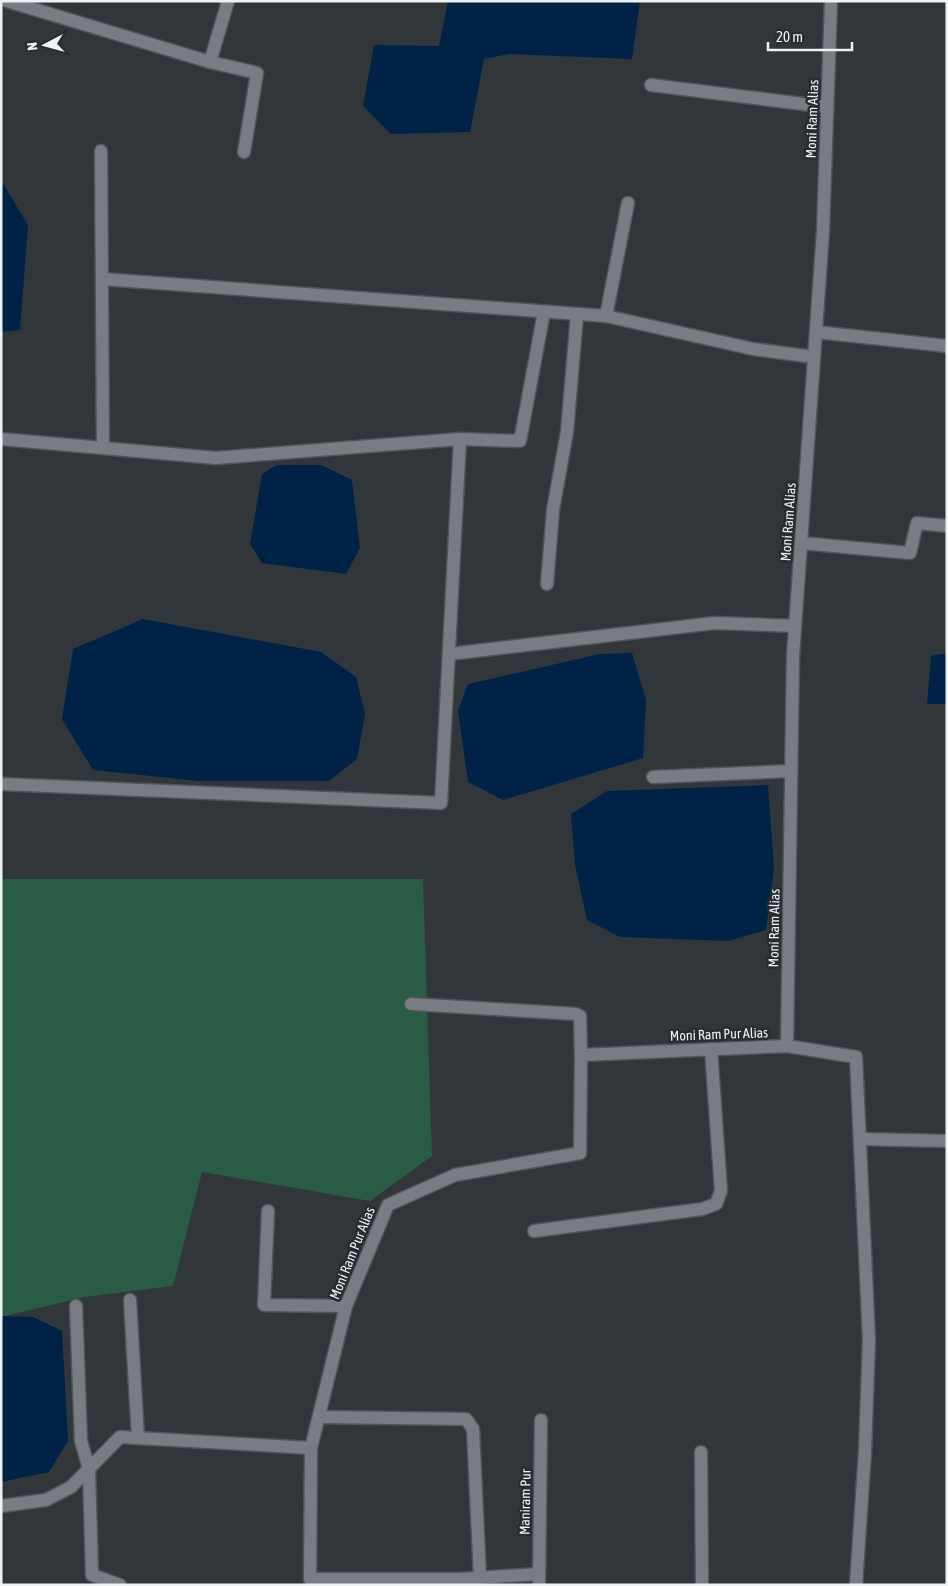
<svg xmlns="http://www.w3.org/2000/svg" width="948" height="1586" viewBox="0 0 948 1586" font-family="'Asap Condensed',sans-serif">
  <style>
    .green { fill: #2a5b44 }
    .water { fill: #002247 }
    .lines { fill: none; stroke-linecap: round; stroke-linejoin: round }
    .minor-casing { stroke: #515559; stroke-width: 15 }
    .minor { stroke: #777d82; stroke-width: 12 }
    .labels { text-anchor: middle; stroke-width: 5; stroke-linejoin: round; paint-order: stroke }
    .street-label { font-size: 14px; fill: #eff2f5; stroke: #272c31 }
  </style>
  <rect width="100%" height="100%" fill="#31363b"/>
  <path class="green" d="M 1,879 L 423,879 L 432,1156 L 370,1201 L 202,1172 L 173,1286 L 85,1297 L 1,1317 Z"/>
  <g class="water">
    <path d="M 448,1 L 640,1 L 632,59 L 509,54 L 484,59 L 470,132 L 391,134 L 363,106 L 374,45 L 439,46 Z"/>
    <path d="M 1,180 L 28,225 L 20,330 L 1,332 Z"/>
    <path d="M 277,465 L 321,465 L 352,480 L 360,548 L 346,574 L 262,563 L 250,544 L 262,474 Z"/>
    <path d="M 143,619 L 321,652 L 356,677 L 365,714 L 357,759 L 329,781 L 199,781 L 93,770 L 62,719 L 73,649 Z"/>
    <path d="M 632,653 L 646,700 L 643,758 L 503,800 L 468,782 L 458,711 L 468,684 L 600,654 Z"/>
    <path d="M 947,653 L 947,704 L 927,704 L 931,656 Z"/>
    <path d="M 768,785 L 774,868 L 766,930 L 728,941 L 620,937 L 587,920 L 575,865 L 571,814 L 607,791 Z"/>
    <path d="M 1,1316 L 33,1317 L 62,1331 L 68,1441 L 49,1472 L 1,1482 Z"/>
  </g>
  <g class="lines">
    <defs>
      <g id="minor">
        <path d="M 7,1 L 210,62 L 257,73 L 244,152"/>
        <path d="M 210,62 L 228,1"/>
        <path d="M 651,85 L 827,107"/>
        <path d="M 101,151 L 103,448"/>
        <path d="M 102,279 L 606,316 L 753,349 L 814,357"/>
        <path d="M 606,316 L 628,203"/>
        <path d="M 816,332 L 947,346"/>
        <path d="M 1,439 L 216,458 L 460,439 L 520,441 L 544,312"/>
        <path d="M 801,543 L 910,553 L 917,523 L 947,526"/>
        <path d="M 547,584 L 553,510 L 567,432 L 577,315"/>
        <path d="M 449,654 L 715,623 L 795,626"/>
        <path d="M 653,777 L 791,771"/>
        <path d="M 1,784 L 441,803 L 460,439"/>
        <path d="M 411,1004 L 576,1014 L 580,1016 L 581,1055"/>
        <path d="M 787,1046 L 793,656 L 823,231 L 831,1"/>
        <path d="M 860,1139 L 947,1141"/>
        <path d="M 268,1211 L 264,1305 L 346,1306"/>
        <path d="M 534,1231 L 702,1209 L 716,1204 L 721,1191 L 711,1049"/>
        <path d="M 130,1300 L 138,1438"/>
        <path d="M 76,1306 L 81,1441 L 89,1469 L 92,1575 L 120,1585"/>
        <path d="M 319,1417 L 466,1419 L 473,1429 L 480,1578"/>
        <path d="M 311,1448 L 310,1579 L 460,1579 L 539,1574"/>
        <path d="M 701,1452 L 702,1585"/>
        <path d="M 1,1506 L 46,1500 L 71,1487 L 120,1437 L 311,1448 L 346,1306 L 388,1205 L 455,1175 L 580,1153 L 581,1055 L 787,1046 L 856,1057 L 869,1340 L 865,1451 L 856,1585"/>
        <path d="M 539,1585 L 541,1420"/>
      </g>
    </defs>
    <use href="#minor" class="minor-casing"/>
    <use href="#minor" class="minor"/>
  </g>
  <g class="labels">
    <g class="street-label">
      <text transform="translate(812 119) rotate(-88)" y="5">Moni Ram Alias</text>
      <text transform="translate(788 522) rotate(-86)" y="5">Moni Ram Alias</text>
      <text transform="translate(774 928) rotate(-89)" y="5">Moni Ram Alias</text>
      <text transform="translate(719 1034) rotate(-2)" y="5">Moni Ram Pur Alias</text>
      <text transform="translate(352 1253) rotate(-68)" y="5">Moni Ram Pur Alias</text>
      <text transform="translate(525 1502) rotate(-89)" y="5">Maniram Pur</text>
    </g>
  </g>
  <rect width="948" height="1586" fill="none" stroke="#eff2f5" stroke-width="5"/>
  <g transform="translate(45 45) rotate(264)" stroke="#272c31" stroke-width="4" paint-order="stroke">
  <path d="M0-4L9 19L0 12L-9 19Z" fill="#eff2f5"/>
  <text y="-8" font-size="14" font-weight="bold" text-anchor="middle" fill="#eff2f5">N</text>
  </g>
  <path d="M768 42v8h84v-8" fill="none" stroke="#eff2f5" stroke-width="2.5"/>
  <text x="776" y="42" font-size="15" fill="#eff2f5" stroke="#272c31" stroke-width="4" paint-order="stroke">20 m</text>
</svg>
